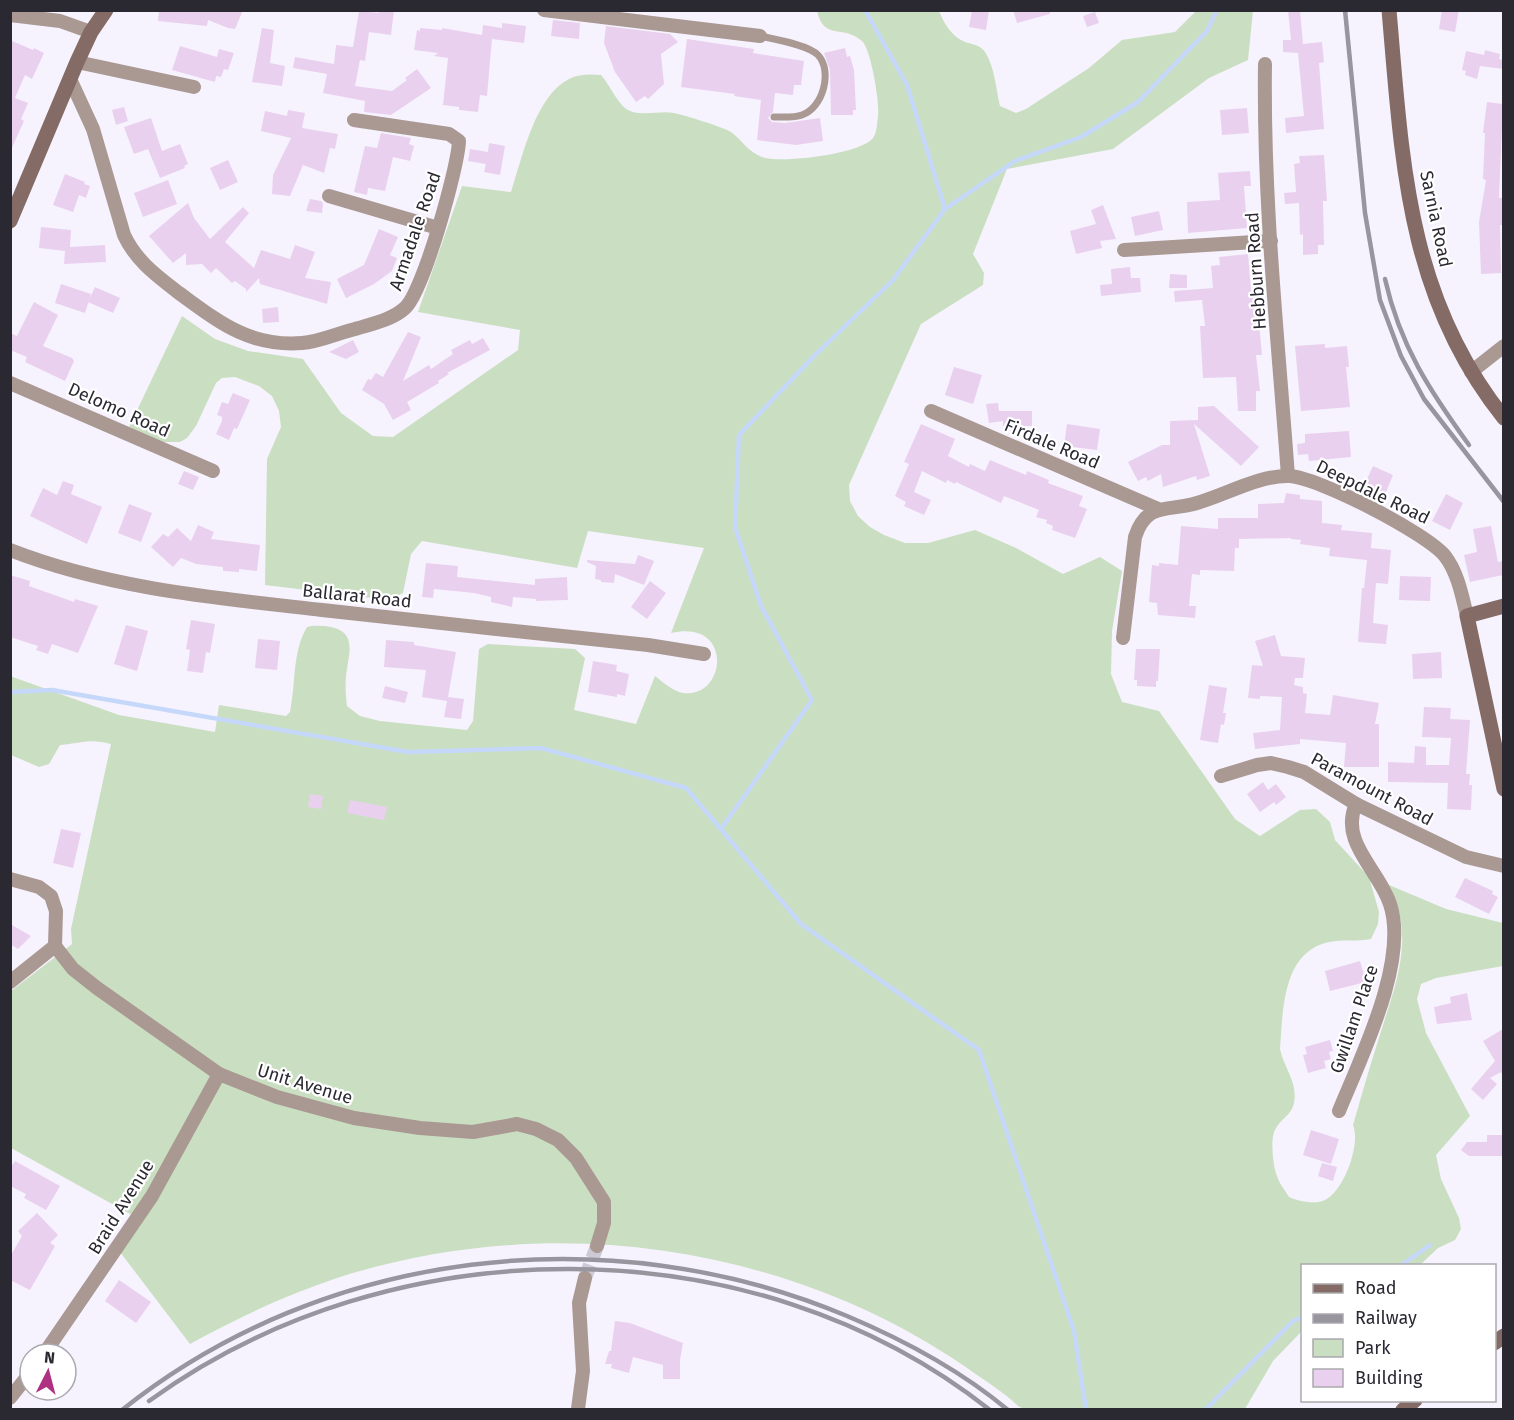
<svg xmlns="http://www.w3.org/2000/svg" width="1514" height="1420" viewBox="0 0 1514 1420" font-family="'Fira Sans',sans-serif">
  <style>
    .green { fill: #cadfc1 }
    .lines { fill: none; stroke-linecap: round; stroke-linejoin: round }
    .stream { stroke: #c6d8fa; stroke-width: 4.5 }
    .building { fill: #ead0ef }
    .street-tunnel { stroke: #cdcad5; stroke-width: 14; stroke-dasharray: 14 7; stroke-linecap: butt }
    .lane { stroke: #aa9893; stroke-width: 7 }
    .street { stroke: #aa9893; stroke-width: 14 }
    .secondary { stroke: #856b65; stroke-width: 15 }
    .rail { stroke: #98959f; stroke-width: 4.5 }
    .labels { text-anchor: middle; stroke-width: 4.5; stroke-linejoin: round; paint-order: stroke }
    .street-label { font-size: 18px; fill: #2a2831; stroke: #fff }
  </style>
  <rect width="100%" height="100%" fill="#f6f3fe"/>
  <path class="green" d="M 817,11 L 939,11 C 943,21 950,34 961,40 C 969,45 979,43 985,52 C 995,67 996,90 1000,106 L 1016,113 L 1026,109 L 1089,68 L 1122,40 L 1175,32 L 1196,11 L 1253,11 L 1248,60 L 1209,78 L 1113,149 L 1007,169 L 973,254 L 984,273 L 983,285 L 921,324 L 849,485 L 850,501 L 858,516 L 870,527 L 884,535 L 905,543 L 928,543 L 975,530 L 1016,548 L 1063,574 L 1100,557 L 1122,571 L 1112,631 L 1111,674 L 1122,702 L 1159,711 L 1235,819 L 1260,836 L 1300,810 L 1316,809 L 1330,822 L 1335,840 L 1369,877 L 1379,912 L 1378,924 L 1371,939 C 1357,942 1343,939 1329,942 C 1282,952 1283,1011 1280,1049 C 1284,1068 1298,1082 1294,1103 C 1292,1115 1279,1120 1275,1130 C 1270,1139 1273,1167 1277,1176 C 1279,1183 1285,1190 1289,1197 C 1297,1201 1316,1205 1325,1200 C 1344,1191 1361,1144 1353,1125 C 1361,1097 1369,1069 1378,1041 C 1394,988 1417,939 1389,885 L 1446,909 L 1503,923 L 1503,966 L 1436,978 L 1421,984 L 1417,999 L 1426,1033 L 1470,1116 L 1436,1155 L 1441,1179 L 1459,1218 L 1461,1229 L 1455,1240 L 1438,1248 L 1420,1265 L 1302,1266 L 1302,1331 L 1273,1361 L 1245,1409 C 1187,1409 1129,1409 1072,1409 C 1060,1409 1031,1413 1022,1408 C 1017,1406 1013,1401 1009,1398 C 999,1390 988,1382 977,1375 C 945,1352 911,1332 876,1315 C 709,1235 514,1221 337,1278 C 286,1295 237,1318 190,1344 L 120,1252 L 141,1220 L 11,1148 L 11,991 L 72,944 L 71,929 L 111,744 C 90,738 81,743 60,745 L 49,764 L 39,767 L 11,755 L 10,676 L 119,715 L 215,732 L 219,705 L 286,716 L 290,712 C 296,684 292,652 307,627 C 313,625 319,626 325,626 C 360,630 348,654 346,677 C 345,687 346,697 347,706 L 360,716 L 380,721 L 467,730 L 473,721 L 479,649 L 488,644 L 575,649 L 585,658 L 574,710 L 636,724 L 655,676 C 663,682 672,691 683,693 C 727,699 734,618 671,633 L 704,548 L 588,531 L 577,568 L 422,541 L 411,554 L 403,593 L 388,600 L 265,585 L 267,459 L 281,427 L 279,411 L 272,396 L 259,386 L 235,377 L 222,378 L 216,383 L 196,426 L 187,438 L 180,442 L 160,442 L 129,427 L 182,316 L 215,339 L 248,351 L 303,359 L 341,413 L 373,436 L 393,437 L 518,350 L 520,330 L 418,312 L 462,186 L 511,192 C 522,158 535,96 569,79 C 579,74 589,74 601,75 C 609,84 617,102 625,108 C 637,118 660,110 674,113 C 684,115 723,127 731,132 C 742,140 748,152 762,157 C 781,164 861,154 873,138 C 877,133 877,123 878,116 C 880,104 871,49 862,41 C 842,24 824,41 817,11 Z"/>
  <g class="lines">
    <g class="stream">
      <path d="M 945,209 L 1015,161 L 1081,137 L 1138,102 L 1207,31 L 1217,10"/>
      <path d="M 10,692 L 52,690 L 408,752 L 541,748 L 686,788 L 801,924 L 979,1050 L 1074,1331 L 1086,1410"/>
      <path d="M 721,829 L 812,700 L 761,606 L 735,527 L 739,435 L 815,355 L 893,280 L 945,209 L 907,85 L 865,10"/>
      <path d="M 1400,1266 L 1430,1245"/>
      <path d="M 1205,1410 L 1293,1321 L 1302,1317"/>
    </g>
  </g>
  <g class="building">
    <path d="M 159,10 L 243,10 L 235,29 L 228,28 L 208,20 L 207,26 L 158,21 Z"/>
    <path d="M 379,10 L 394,10 L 391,35 L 369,32 L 365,61 L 360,60 L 355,86 L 392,91 L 407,80 L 405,78 L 417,69 L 431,88 L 391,115 L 364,112 L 365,101 L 323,93 L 327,74 L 293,68 L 295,57 L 334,64 L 336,45 L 353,47 L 359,11 L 379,13 Z"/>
    <path d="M 972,10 L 989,10 L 986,30 L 969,27 Z"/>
    <path d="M 1013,10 L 1050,10 L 1050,14 L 1017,23 Z"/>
    <path d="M 1288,10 L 1300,10 L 1303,44 L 1322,42 L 1324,62 L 1319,63 L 1324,129 L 1286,133 L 1285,118 L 1304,116 L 1298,53 L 1283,52 L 1283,40 L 1291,40 Z"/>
    <path d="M 1442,10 L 1459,10 L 1455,32 L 1439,29 Z"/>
    <path d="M 1095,12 L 1099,23 L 1087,27 L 1083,16 Z"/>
    <path d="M 553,20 L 580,23 L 579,39 L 551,36 Z"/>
    <path d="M 502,23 L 526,26 L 524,43 L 492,39 L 487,96 L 480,95 L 478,112 L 459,110 L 459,107 L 443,105 L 448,58 L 434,56 L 438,53 L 414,50 L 417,30 L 420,31 L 420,28 L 442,30 L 442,28 L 482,35 L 483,25 L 502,28 Z"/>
    <path d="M 606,26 L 670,34 L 678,42 L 661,54 L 664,84 L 648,99 L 645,96 L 636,102 L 615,72 L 604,43 Z"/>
    <path d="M 262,28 L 274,30 L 270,63 L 285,66 L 282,86 L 252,82 Z"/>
    <path d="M 687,39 L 754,49 L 753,53 L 804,61 L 801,85 L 794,85 L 793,95 L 775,93 L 773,112 L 768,118 L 772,122 L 785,123 L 820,118 L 823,141 L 796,145 L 757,140 L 761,100 L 734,96 L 735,94 L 681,87 Z"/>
    <path d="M 10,40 L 33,50 L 34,48 L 44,53 L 32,79 L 25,75 L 15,98 L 28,103 L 21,119 L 24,121 L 10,152 Z"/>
    <path d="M 180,46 L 217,57 L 219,49 L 234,53 L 228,70 L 224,69 L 221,77 L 216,76 L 215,82 L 172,70 Z"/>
    <path d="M 845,48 L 847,57 L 850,56 L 854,70 L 856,110 L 853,110 L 853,115 L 831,115 L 830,70 L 824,53 Z"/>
    <path d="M 1485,50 L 1500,54 L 1499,59 L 1503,60 L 1503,69 L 1480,66 L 1477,79 L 1465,75 L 1466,71 L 1462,70 L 1466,51 L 1484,55 Z"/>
    <path d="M 1487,102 L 1503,104 L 1499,198 L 1503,198 L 1503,225 L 1500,225 L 1501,273 L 1481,274 L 1479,222 L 1486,180 L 1483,179 L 1485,133 L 1483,133 Z"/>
    <path d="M 124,107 L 128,121 L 116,125 L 112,110 Z"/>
    <path d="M 1247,108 L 1249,133 L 1222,135 L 1220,110 Z"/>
    <path d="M 288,110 L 305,113 L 302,128 L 338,134 L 335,149 L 330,148 L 324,173 L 303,165 L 290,196 L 272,194 L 273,175 L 291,138 L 261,131 L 265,111 L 287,116 Z"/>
    <path d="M 151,118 L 162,151 L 180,144 L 188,164 L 184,166 L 185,168 L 160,178 L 148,149 L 134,154 L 124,127 Z"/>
    <path d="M 381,133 L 411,138 L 409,144 L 414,146 L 410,161 L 393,157 L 385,191 L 368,188 L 367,195 L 354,192 L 365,146 L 377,148 Z"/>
    <path d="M 489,143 L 505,146 L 500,175 L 484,172 L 486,164 L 468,161 L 470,149 L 488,152 Z"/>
    <path d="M 1324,155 L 1327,201 L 1323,201 L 1324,245 L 1318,245 L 1318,254 L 1303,255 L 1303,234 L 1300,235 L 1299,203 L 1285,204 L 1284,193 L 1296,192 L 1294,164 L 1300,163 L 1299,156 Z"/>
    <path d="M 228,160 L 238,182 L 220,190 L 210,168 Z"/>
    <path d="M 1250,171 L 1251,186 L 1244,186 L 1247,228 L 1188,233 L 1187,202 L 1220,200 L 1218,173 Z"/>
    <path d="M 65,174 L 85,182 L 84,184 L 90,186 L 86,198 L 79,195 L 73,212 L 53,205 Z"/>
    <path d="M 168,180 L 177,204 L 143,217 L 134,193 Z"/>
    <path d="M 310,199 L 321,201 L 323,203 L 322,213 L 306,211 Z"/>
    <path d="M 188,203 L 194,218 L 210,239 L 243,207 L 249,213 L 225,242 L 254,268 L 261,250 L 290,259 L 295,245 L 315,252 L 305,278 L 331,282 L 327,304 L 260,284 L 259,278 L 246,292 L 246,289 L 235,281 L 232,283 L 216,268 L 211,273 L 202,264 L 186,265 L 186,253 L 173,263 L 149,236 Z"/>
    <path d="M 1103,205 L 1116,239 L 1100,241 L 1102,248 L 1076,254 L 1070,231 L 1096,224 L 1091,210 Z"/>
    <path d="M 1159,211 L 1163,230 L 1135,236 L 1131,217 Z"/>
    <path d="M 41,227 L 71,230 L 70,247 L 105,245 L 106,262 L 64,264 L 65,251 L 39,248 Z"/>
    <path d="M 379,229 L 398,237 L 390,255 L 397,258 L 392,271 L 374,284 L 346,298 L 337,279 L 364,265 Z"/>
    <path d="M 1248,254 L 1251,291 L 1256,291 L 1262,355 L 1256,355 L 1260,391 L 1256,391 L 1256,411 L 1238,411 L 1236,377 L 1203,378 L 1200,326 L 1205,326 L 1202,300 L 1175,302 L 1174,291 L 1213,288 L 1211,266 L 1220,265 L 1219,257 Z"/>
    <path d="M 1130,267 L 1131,278 L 1140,278 L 1141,292 L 1101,296 L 1100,285 L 1112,284 L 1111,269 Z"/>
    <path d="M 1170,274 L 1187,275 L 1187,288 L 1169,288 Z"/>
    <path d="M 61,284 L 91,294 L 85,313 L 55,303 Z"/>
    <path d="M 95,287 L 120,298 L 113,313 L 88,302 Z"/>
    <path d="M 34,302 L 58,315 L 43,346 L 72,358 L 74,361 L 65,381 L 25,362 L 27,357 L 10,350 L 10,333 L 17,336 Z"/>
    <path d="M 278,307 L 279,322 L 263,323 L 262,309 Z"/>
    <path d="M 408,332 L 421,337 L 403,381 L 429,365 L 431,369 L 453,354 L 451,350 L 470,340 L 472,344 L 483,338 L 490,350 L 447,373 L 449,374 L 438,381 L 439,383 L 407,402 L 411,410 L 393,420 L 384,404 L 362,390 L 368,379 L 371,380 L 376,373 L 383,377 Z"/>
    <path d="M 353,340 L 359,352 L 346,359 L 329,352 Z"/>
    <path d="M 1325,344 L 1325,348 L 1347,346 L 1349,367 L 1346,367 L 1350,407 L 1301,411 L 1295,346 Z"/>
    <path d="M 954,367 L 982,375 L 973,404 L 945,395 Z"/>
    <path d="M 233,393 L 250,400 L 237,429 L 234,428 L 229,440 L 216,434 L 222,421 L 222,417 L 217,415 L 222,402 L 228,404 Z"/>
    <path d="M 998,403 L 999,411 L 1032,411 L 1032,426 L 1003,426 L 1003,421 L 989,423 L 986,404 Z"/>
    <path d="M 1214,406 L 1259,447 L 1241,466 L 1194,424 L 1210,476 L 1197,480 L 1196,476 L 1163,487 L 1161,474 L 1148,481 L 1146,477 L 1138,481 L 1128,462 L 1162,445 L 1170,445 L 1170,421 L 1198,420 L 1198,407 Z"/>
    <path d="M 921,424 L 955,439 L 948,456 L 969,467 L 970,464 L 985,471 L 990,460 L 1026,475 L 1027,471 L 1049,480 L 1048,483 L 1083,496 L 1079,506 L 1087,509 L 1075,538 L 1052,530 L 1053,526 L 1046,523 L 1047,520 L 1036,517 L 1039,510 L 1004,496 L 1001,503 L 956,482 L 955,484 L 947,480 L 946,483 L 922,471 L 914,492 L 931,500 L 924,515 L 904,506 L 906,502 L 895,496 L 909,464 L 904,462 Z"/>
    <path d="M 1067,424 L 1100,429 L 1097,450 L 1064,446 Z"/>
    <path d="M 1349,431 L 1351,457 L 1309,461 L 1308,454 L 1298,455 L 1297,444 L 1305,443 L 1305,434 Z"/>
    <path d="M 1373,466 L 1393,475 L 1384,497 L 1363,488 Z"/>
    <path d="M 184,471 L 199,477 L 193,490 L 178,484 Z"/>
    <path d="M 63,481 L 74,485 L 71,494 L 102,507 L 87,544 L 30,516 L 43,488 L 57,495 Z"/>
    <path d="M 1286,493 L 1300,495 L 1300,499 L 1322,501 L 1322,523 L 1342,525 L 1341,530 L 1372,533 L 1371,548 L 1391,550 L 1388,584 L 1376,583 L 1373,623 L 1388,625 L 1386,644 L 1358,642 L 1362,588 L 1364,588 L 1367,560 L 1329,556 L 1330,548 L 1300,544 L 1301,540 L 1291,539 L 1291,538 L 1239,539 L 1239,548 L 1235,548 L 1234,571 L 1200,570 L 1200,575 L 1192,574 L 1189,606 L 1196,606 L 1195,618 L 1158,615 L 1157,603 L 1149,602 L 1152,565 L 1159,566 L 1159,563 L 1178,565 L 1181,526 L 1218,529 L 1218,518 L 1258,518 L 1258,504 L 1284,503 Z"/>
    <path d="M 1446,494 L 1463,503 L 1450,530 L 1432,521 Z"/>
    <path d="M 129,504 L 152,513 L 141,542 L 118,533 Z"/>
    <path d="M 198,525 L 214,532 L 211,539 L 260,545 L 257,571 L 239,569 L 239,572 L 223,571 L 223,567 L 196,564 L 181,558 L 173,567 L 151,547 L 163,534 L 168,537 L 177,528 L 191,541 Z"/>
    <path d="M 1491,526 L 1498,562 L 1503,561 L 1503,575 L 1470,582 L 1464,555 L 1477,552 L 1473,529 Z"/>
    <path d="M 638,555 L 654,561 L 644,585 L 615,574 L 614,583 L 601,582 L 601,580 L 595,579 L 596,566 L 587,562 L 587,560 L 635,564 Z"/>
    <path d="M 426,563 L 458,566 L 457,577 L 535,585 L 535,579 L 567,577 L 568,600 L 536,601 L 536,599 L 513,597 L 512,607 L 491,602 L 491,597 L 474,593 L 434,589 L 433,598 L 422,597 Z"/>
    <path d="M 10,575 L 30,581 L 29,586 L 74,602 L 75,599 L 98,606 L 78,653 L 52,644 L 48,654 L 36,650 L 38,646 L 10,637 Z"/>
    <path d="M 1400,576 L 1431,577 L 1430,601 L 1399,600 Z"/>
    <path d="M 650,581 L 666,593 L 647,619 L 631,607 Z"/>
    <path d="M 191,620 L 215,624 L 210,653 L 206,652 L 203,673 L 187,671 L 190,650 L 186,649 Z"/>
    <path d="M 126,625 L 148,631 L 137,671 L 114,664 Z"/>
    <path d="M 1275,635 L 1281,656 L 1305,658 L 1303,678 L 1295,678 L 1294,685 L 1303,687 L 1303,693 L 1307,694 L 1305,713 L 1330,715 L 1333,695 L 1379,703 L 1375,724 L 1379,724 L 1379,767 L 1344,767 L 1346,743 L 1300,739 L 1300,744 L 1255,749 L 1253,733 L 1280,730 L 1282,697 L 1260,696 L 1260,699 L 1248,698 L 1252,665 L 1263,666 L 1255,641 Z"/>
    <path d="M 258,639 L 280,641 L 277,670 L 255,668 Z"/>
    <path d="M 386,640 L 414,642 L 414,645 L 456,652 L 448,697 L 464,699 L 461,719 L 444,717 L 447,701 L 422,697 L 426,670 L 384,667 Z"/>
    <path d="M 1136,649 L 1160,649 L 1158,681 L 1156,681 L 1156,687 L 1137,686 L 1137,680 L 1134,680 Z"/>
    <path d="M 1441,652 L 1442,678 L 1413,679 L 1412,654 Z"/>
    <path d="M 593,661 L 617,665 L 616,671 L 629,674 L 625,696 L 617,694 L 617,697 L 588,692 Z"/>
    <path d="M 1209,685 L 1227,688 L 1223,713 L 1226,713 L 1224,725 L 1221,724 L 1218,743 L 1200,740 Z"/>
    <path d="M 385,686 L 408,692 L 405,703 L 382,698 Z"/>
    <path d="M 1424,707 L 1451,708 L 1450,719 L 1470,720 L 1466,774 L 1470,774 L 1469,785 L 1472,785 L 1471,810 L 1447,809 L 1448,783 L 1388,782 L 1388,762 L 1414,763 L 1415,746 L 1426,747 L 1426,765 L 1449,765 L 1451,738 L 1422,737 Z"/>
    <path d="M 1263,782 L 1268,790 L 1276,784 L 1286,797 L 1276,805 L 1274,802 L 1260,812 L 1247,794 Z"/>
    <path d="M 310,794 L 323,796 L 321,809 L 308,807 Z"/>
    <path d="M 350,800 L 387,807 L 384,820 L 347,813 Z"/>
    <path d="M 61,829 L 81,833 L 73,868 L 53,863 Z"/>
    <path d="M 1465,878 L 1493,891 L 1492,894 L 1498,897 L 1489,914 L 1455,897 Z"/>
    <path d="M 10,924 L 31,936 L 18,949 L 10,944 Z"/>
    <path d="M 1360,961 L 1366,982 L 1330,991 L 1325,971 Z"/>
    <path d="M 1467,993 L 1472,1020 L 1437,1024 L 1434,1007 L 1451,1003 L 1450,997 Z"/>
    <path d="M 1503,1029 L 1503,1077 L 1501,1072 L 1490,1078 L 1497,1084 L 1483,1100 L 1471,1089 L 1495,1061 L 1483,1041 Z"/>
    <path d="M 1330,1040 L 1333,1051 L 1329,1052 L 1331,1059 L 1324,1061 L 1326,1068 L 1308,1073 L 1303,1055 L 1307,1054 L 1305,1047 Z"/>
    <path d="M 1311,1130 L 1339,1139 L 1331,1164 L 1303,1155 Z"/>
    <path d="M 1487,1135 L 1503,1135 L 1503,1156 L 1469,1156 L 1461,1150 L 1467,1142 L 1487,1142 Z"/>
    <path d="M 15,1161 L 60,1186 L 46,1210 L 24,1198 L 26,1194 L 10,1186 L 10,1168 Z"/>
    <path d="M 1322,1163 L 1337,1167 L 1333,1181 L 1318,1176 Z"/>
    <path d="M 37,1213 L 58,1235 L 50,1243 L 55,1246 L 30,1290 L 10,1280 L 10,1257 L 22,1236 L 18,1231 Z"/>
    <path d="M 119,1280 L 151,1302 L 136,1323 L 105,1301 Z"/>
    <path d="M 615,1321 L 630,1323 L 683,1343 L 680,1360 L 680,1379 L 663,1379 L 663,1365 L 633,1357 L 629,1373 L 611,1368 L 612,1364 L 605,1364 L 609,1351 L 611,1351 Z"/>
  </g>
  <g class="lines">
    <path class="street-tunnel" d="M 585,1278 L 597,1246"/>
    <path class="lane" d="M 760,36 C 774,39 809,45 818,55 C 833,71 823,108 802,115 C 794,118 783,117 774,117"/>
    <g class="street">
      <path d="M 544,10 L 760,36"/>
      <path d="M 10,15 L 60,21 L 91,32"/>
      <path d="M 77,62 L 194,87"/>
      <path d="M 1265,64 C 1263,201 1278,339 1288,476"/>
      <path d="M 70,79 L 93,129 L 124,235 C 136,261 157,276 179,293 C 219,322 249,347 302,343 C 319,342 338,333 355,329 C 371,324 392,320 405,308 C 423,292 458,168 459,141 L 449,134 L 354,120"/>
      <path d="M 329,196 L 438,228"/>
      <path d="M 1124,250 L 1271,241"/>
      <path d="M 1471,372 L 1504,346"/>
      <path d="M 10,383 L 213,471"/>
      <path d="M 931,411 L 1158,509"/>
      <path d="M 10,550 C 110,589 217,598 322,610 C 431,622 539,634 648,645 L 704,654"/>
      <path d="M 1123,638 L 1135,537 C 1147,501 1168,512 1197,503 C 1225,495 1260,475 1289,476 C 1318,477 1426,533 1445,556 C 1458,573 1462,596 1467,616"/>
      <path d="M 1221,776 L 1257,765 L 1271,763 L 1288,767 L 1304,772 L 1356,804 L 1466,857 L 1504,866"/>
      <path d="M 10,879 L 39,887 L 51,896 L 56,911 L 55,946 L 73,969 L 97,988 L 219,1074 L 277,1097 L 354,1118 L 420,1128 L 473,1132 L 517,1124 L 536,1129 L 558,1140 L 576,1158 L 604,1202 L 604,1223 L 597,1246"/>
      <path d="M 10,982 L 55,946"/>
      <path d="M 1339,1111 C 1361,1057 1409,961 1390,904 C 1379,870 1339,842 1356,804"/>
      <path d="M 44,1354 L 152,1196 L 219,1074"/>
      <path d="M 10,1398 L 30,1373"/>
      <path d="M 578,1409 L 583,1371 L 579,1303 L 585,1278"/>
    </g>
    <g class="secondary">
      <path d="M 1389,10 C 1402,158 1406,296 1504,418"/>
      <path d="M 10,221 L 77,62 L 91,32 L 106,10"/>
      <path d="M 1504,606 L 1467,616 L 1504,789"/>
      <path d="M 1494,1343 L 1504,1336"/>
      <path d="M 1403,1410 L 1415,1400"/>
    </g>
    <g class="rail">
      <path d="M 1345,10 L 1365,213 L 1380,300 L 1401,356 L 1424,399 L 1504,502"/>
      <path d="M 1385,279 C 1400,346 1430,391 1469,445"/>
      <path d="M 149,1401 C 391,1225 753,1222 990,1410"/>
      <path d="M 122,1410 C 325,1248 609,1216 847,1316 C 904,1340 960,1370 1008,1410"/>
    </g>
  </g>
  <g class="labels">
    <g class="street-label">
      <text transform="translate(1436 219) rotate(78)" y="6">Sarnia Road</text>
      <text transform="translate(415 231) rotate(-71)" y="6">Armadale Road</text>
      <text transform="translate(1256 271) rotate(-94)" y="6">Hebburn Road</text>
      <text transform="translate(119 410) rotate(24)" y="6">Delomo Road</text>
      <text transform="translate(1052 444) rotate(23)" y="6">Firdale Road</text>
      <text transform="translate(1373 492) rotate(26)" y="6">Deepdale Road</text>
      <text transform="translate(357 596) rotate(6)" y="6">Ballarat Road</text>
      <text transform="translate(1372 789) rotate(28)" y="6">Paramount Road</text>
      <text transform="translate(1354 1019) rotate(-71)" y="6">Gwillam Place</text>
      <text transform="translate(305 1084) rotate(17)" y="6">Unit Avenue</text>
      <text transform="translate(121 1207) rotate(-58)" y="6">Braid Avenue</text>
    </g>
  </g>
  <rect width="1514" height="1420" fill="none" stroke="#2a2831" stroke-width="24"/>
  <rect x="1301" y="1264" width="195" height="138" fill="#ffffff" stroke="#aaa9ad" stroke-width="1.5"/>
  <rect x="1313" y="1284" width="30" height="9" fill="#856b65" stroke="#aaa9ad" stroke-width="1.5"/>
  <text x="1355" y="1294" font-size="18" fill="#2a2831">Road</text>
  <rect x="1313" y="1314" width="30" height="9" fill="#98959f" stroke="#aaa9ad" stroke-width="1.5"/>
  <text x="1355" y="1324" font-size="18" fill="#2a2831">Railway</text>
  <rect x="1313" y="1339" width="30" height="18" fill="#cadfc1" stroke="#aaa9ad" stroke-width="1.5"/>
  <text x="1355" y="1354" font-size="18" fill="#2a2831">Park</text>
  <rect x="1313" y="1369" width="30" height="18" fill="#ead0ef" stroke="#aaa9ad" stroke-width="1.5"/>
  <text x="1355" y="1384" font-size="18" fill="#2a2831">Building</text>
  <g transform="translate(48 1372) rotate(6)"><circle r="28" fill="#ffffff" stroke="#aaa9ad" stroke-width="1.5"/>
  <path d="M0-4.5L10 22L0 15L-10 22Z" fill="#ae3182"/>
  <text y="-9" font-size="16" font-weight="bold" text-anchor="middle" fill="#2a2831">N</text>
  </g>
</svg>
